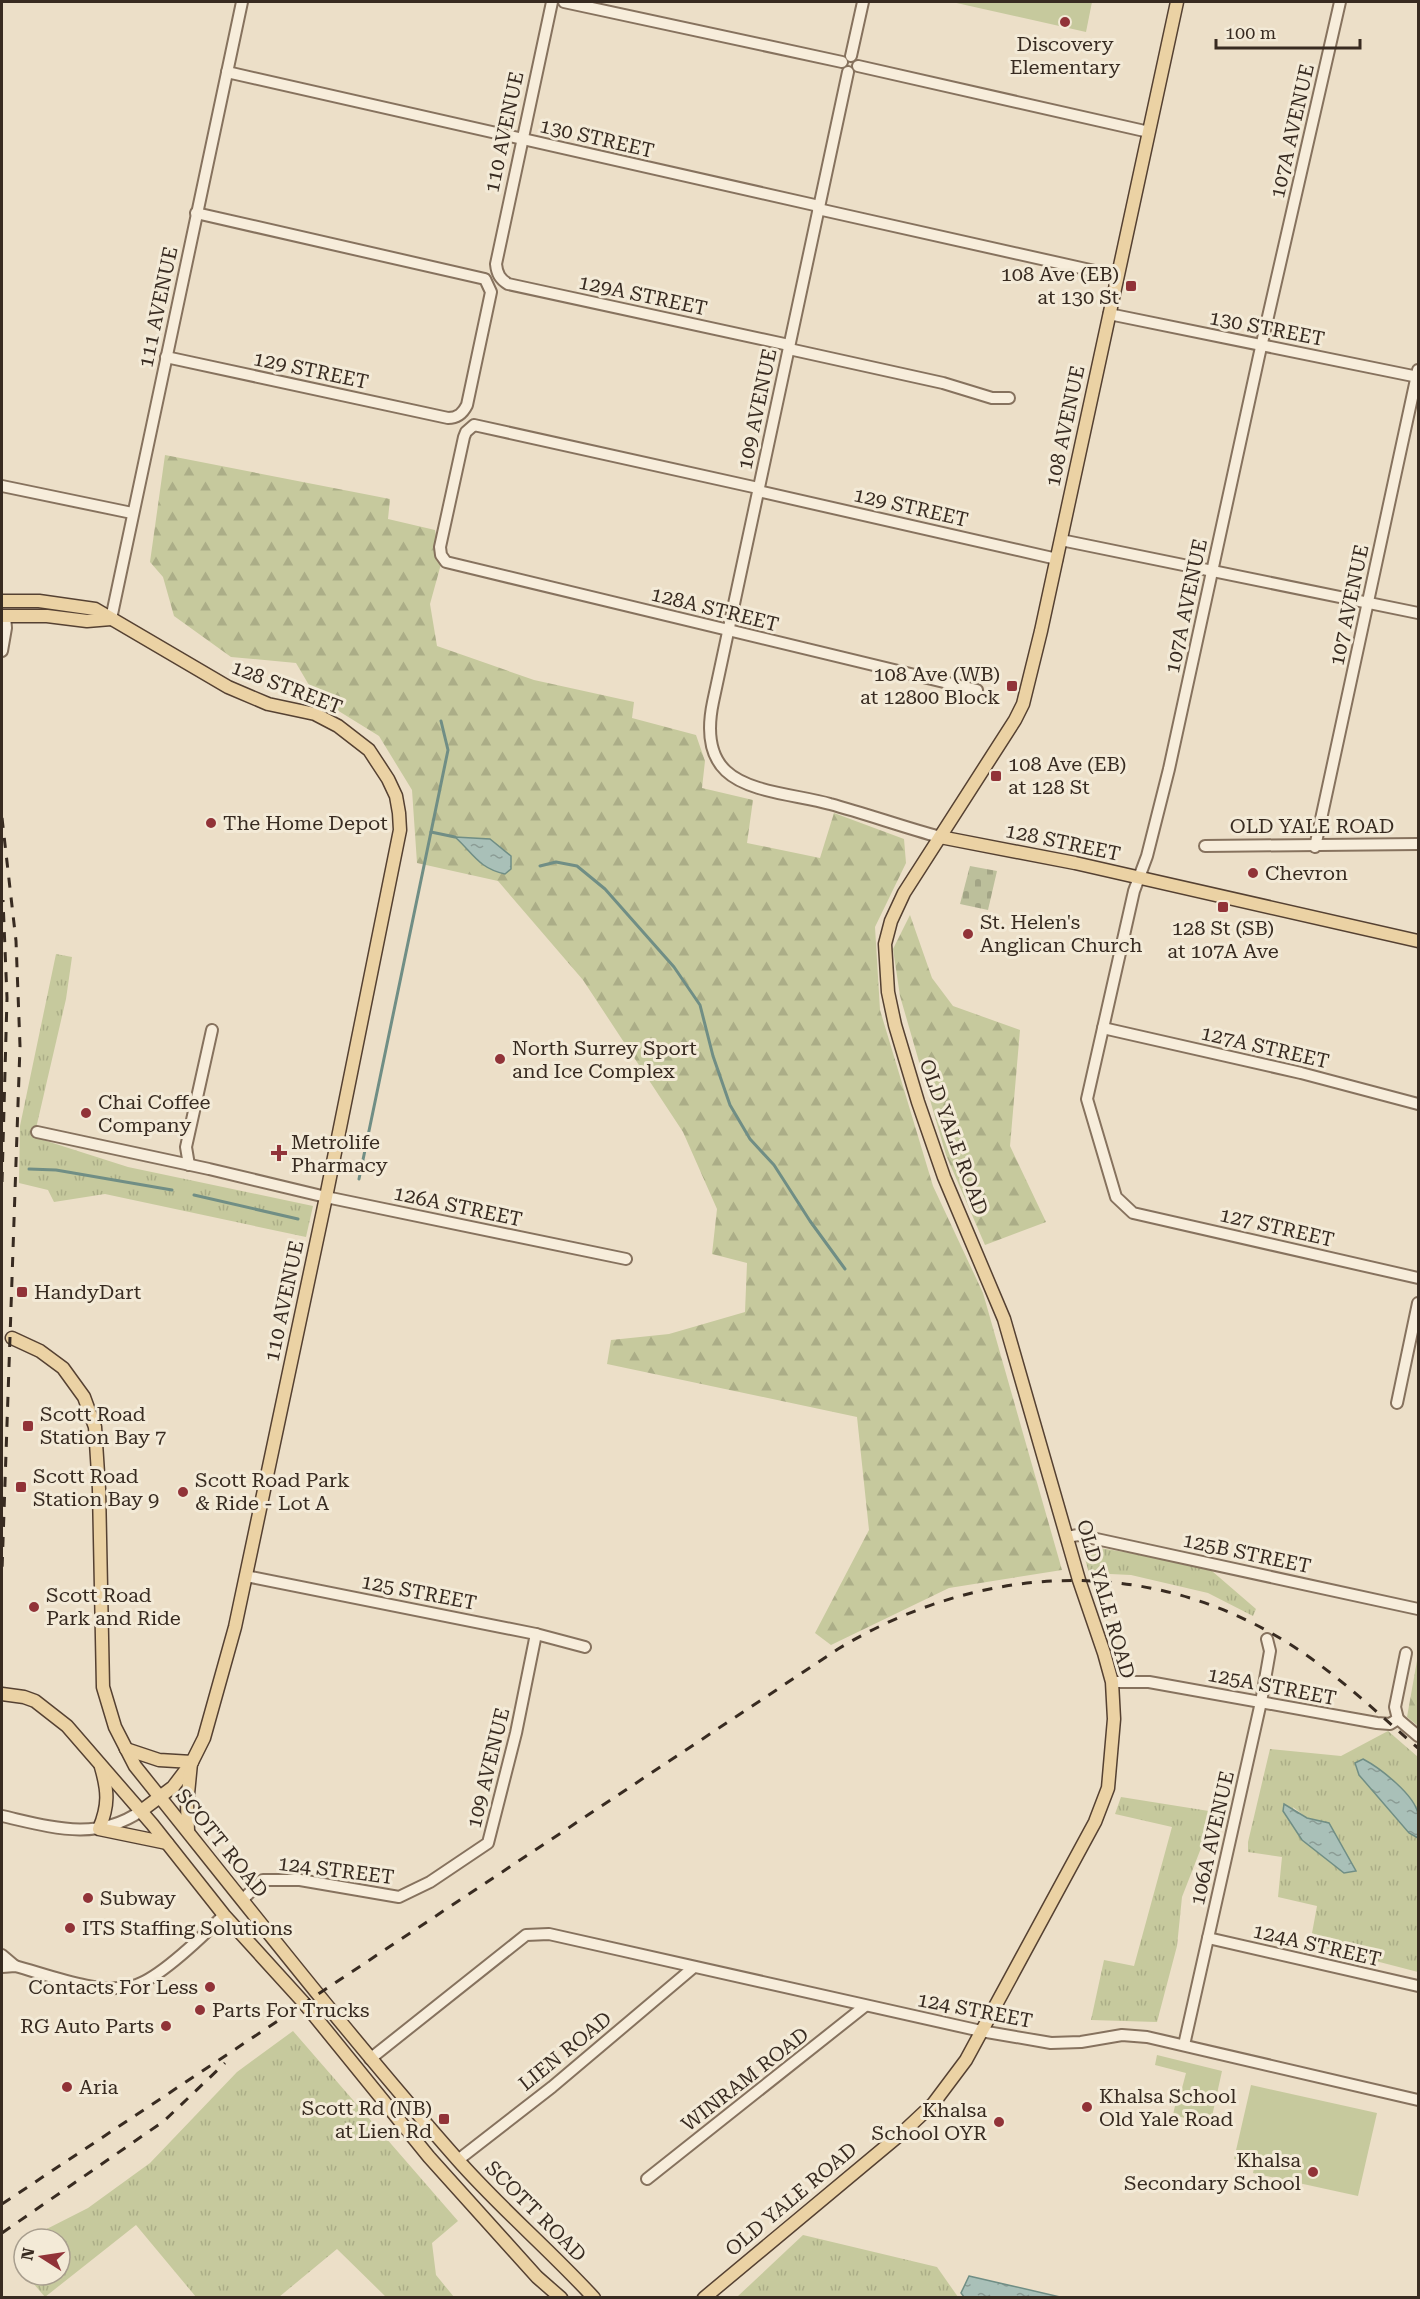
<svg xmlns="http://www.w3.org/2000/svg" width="1420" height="2299" viewBox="0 0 1420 2299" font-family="'Roboto Serif',serif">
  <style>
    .grass { fill: url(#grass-tufts); fill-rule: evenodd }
    .forest { fill: url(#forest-firs) }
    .cemetery { fill: url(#cemetery-stones) }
    .green { fill: #c6c99d }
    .water { fill: url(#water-ripples); stroke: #708e85; stroke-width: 1.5 }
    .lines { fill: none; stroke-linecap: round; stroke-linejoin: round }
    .stream { stroke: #708e85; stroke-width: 3 }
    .minor-casing { stroke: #86725e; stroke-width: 14 }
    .major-casing { stroke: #554132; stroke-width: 15 }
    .minor { stroke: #f7eddb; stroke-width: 10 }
    .major { stroke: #ebd2a4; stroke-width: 12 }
    .rail { stroke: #382b21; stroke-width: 3; stroke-dasharray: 10 10; stroke-linecap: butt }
    .poi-dot { fill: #913338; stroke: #f3ead7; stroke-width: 2 }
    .labels { text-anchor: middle; stroke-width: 6; stroke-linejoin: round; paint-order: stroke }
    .poi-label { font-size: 20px; fill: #382b21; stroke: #f3ead7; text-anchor: start }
    .street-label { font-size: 20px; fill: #382b21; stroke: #f3ead7 }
  </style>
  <defs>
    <pattern id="grass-tufts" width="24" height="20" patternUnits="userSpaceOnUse" patternTransform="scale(1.5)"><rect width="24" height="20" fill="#c6c99d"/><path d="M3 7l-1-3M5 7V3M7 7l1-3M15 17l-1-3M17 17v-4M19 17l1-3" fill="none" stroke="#abad87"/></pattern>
    <pattern id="forest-firs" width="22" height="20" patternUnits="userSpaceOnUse" patternTransform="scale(1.5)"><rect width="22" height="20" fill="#c6c99d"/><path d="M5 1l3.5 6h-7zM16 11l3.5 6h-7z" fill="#abad87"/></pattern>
    <pattern id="cemetery-stones" width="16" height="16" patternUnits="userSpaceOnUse" patternTransform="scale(1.5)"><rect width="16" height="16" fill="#bcbf9b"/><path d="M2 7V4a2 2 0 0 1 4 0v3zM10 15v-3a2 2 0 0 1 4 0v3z" fill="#a2a485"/></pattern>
    <pattern id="water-ripples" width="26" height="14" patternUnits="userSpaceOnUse" patternTransform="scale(1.5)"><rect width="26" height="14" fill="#a9c0b8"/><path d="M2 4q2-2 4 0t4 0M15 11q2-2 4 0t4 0" fill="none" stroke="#8b9c95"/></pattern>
  </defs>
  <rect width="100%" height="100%" fill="#ecdfc8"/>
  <g class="grass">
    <path d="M 56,954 L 72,957 L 66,999 L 34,1137 L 128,1167 L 313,1206 L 306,1237 L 105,1194 L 54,1202 L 48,1190 L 19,1183 L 20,1126 Z"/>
    <path d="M 1081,1545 L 1205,1565 L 1256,1609 L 1253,1616 L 1208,1593 L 1131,1575 L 1089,1573 Z"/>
    <path d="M 1388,1731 L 1418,1757 L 1418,1972 L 1310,1944 L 1317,1906 L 1278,1897 L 1282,1857 L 1248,1852 L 1248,1842 L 1270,1749 L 1341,1756 ZM 1293,1807 L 1307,1818 L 1329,1823 L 1356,1871 L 1344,1873 L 1302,1840 Z"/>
    <path d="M 1121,1797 L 1215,1812 L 1182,1897 L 1177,1946 L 1157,2022 L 1091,2020 L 1104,1960 L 1134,1966 L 1172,1827 L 1115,1814 Z"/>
    <path d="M 293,2031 L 458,2221 L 432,2243 L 436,2275 L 454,2297 L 386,2297 L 337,2249 L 279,2297 L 196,2297 L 136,2225 L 45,2297 L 26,2275 L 60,2275 L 60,2239 L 27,2239 L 88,2208 L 150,2163 L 237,2072 Z"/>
    <path d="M 803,2235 L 937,2267 L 958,2297 L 737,2297 Z"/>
  </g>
  <g class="forest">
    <path d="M 165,455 L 390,499 L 388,519 L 435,530 L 441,564 L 430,604 L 437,646 L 534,680 L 634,702 L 632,718 L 696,735 L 705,761 L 702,788 L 753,800 L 747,843 L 820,858 L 834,813 L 904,839 L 906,863 L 875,927 L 880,1010 L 933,1186 L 983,1293 L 1062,1570 L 949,1588 L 831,1645 L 815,1633 L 869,1530 L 857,1417 L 607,1364 L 611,1340 L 669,1334 L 745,1312 L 747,1263 L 712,1254 L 717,1209 L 683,1132 L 583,980 L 498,881 L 417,863 L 412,790 L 379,736 L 316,697 L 296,663 L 231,657 L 174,616 L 163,577 L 150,562 Z"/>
    <path d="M 910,915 L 932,978 L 953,1006 L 1020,1030 L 1010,1146 L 1046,1222 L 985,1245 L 946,1155 L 900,996 L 893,949 Z"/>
    <path d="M 1418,1655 L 1418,1726 L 1407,1717 Z"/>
  </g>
  <path class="cemetery" d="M 970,866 L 997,871 L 988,910 L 960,904 Z"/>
  <g class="green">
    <path d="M 952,2 L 1092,2 L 1086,32 Z"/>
    <path d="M 1157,2055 L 1222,2071 L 1211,2121 L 1205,2123 L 1173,2115 L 1178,2092 L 1181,2092 L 1186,2073 L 1155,2065 Z"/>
    <path d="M 1251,2085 L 1377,2113 L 1358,2196 L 1253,2173 L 1255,2163 L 1234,2159 Z"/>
  </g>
  <g class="water">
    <path d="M 455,837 L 490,839 L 511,856 L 511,869 L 505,874 C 478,868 473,853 455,837 Z"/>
    <path d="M 1363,1759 C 1380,1768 1415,1795 1418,1814 C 1420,1822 1419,1831 1418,1838 L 1409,1833 L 1359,1775 L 1355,1763 Z"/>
    <path d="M 1284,1804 L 1307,1818 L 1329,1823 L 1356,1871 L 1344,1873 L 1302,1840 L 1283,1811 Z"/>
    <path d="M 969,2276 L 1060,2297 L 964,2297 L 961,2293 Z"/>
  </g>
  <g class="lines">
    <g class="stream">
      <path d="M 431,832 L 455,837"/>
      <path d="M 540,866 L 556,862 L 577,866 L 605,889 L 674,967 L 700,1005 L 713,1056 L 730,1105 L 750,1139 L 774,1165 L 810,1221 L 845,1269"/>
      <path d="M 29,1169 L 56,1170 L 172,1190"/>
      <path d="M 359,1179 L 448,750 L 441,721"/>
      <path d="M 194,1195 L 298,1219"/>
    </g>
    <defs>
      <g id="minor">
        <path d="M 552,2 L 496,264 C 497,274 500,279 508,284 L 789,345"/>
        <path d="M 564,2 L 842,62"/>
        <path d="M 1340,2 L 1259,356 L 1169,769 L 1147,856 L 1134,891 L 1087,1099 L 1116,1197 L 1133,1213 L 1418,1278"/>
        <path d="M 851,56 L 863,2"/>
        <path d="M 858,66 L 1149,132"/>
        <path d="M 227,72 L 819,206"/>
        <path d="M 848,72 L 713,702 C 708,726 707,753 726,771 C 749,793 800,795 830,804 C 867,814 903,827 940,837"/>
        <path d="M 818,209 L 1117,276"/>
        <path d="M 1109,314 L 1418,377"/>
        <path d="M 789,349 L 943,383 L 992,398 L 1009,398"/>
        <path d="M 166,357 L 448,418 C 458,418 463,413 467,405 L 491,292 L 485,279 L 196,213"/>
        <path d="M 2,486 L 132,513"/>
        <path d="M 758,488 L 474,425 L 466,432 L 464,437 L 440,547 L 441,555 L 446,562 L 977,690"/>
        <path d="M 758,491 L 1057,559"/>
        <path d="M 1061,540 L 1418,613"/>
        <path d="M 111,619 L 242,2"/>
        <path d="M 2,651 L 6,628 L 5,616"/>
        <path d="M 1205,846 L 1418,844"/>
        <path d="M 1315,847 L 1418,370"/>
        <path d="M 1103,1028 L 1301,1073 L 1418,1104"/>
        <path d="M 37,1132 L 209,1169 L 326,1197 L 626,1259"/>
        <path d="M 189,1165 L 186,1147 L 212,1030"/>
        <path d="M 1397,1403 L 1418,1303"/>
        <path d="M 1067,1537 L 1078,1535 L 1418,1609"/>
        <path d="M 246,1576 L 536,1634 L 585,1647"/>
        <path d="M 1112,1682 L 1149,1682 L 1377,1723 L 1390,1724 L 1398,1719 L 1418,1736"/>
        <path d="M 1398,1719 L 1395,1707 L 1406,1653"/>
        <path d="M 2,1816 C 51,1827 96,1842 141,1811"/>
        <path d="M 243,1899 L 263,1880 L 300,1880 L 399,1897 L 430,1882 L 488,1843 L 516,1733 L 536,1634"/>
        <path d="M 1208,1938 L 1418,1986"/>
        <path d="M 2,1955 L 15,1966"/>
        <path d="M 2,1967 L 15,1966 C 49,1975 97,1995 133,1986 C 158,1980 204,1935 224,1915"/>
        <path d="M 1184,2045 L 1261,1702 L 1270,1651 L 1267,1639"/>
        <path d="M 370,2059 L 526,1935 L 549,1934 L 981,2031 L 1051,2043 L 1081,2042 L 1122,2035 L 1147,2037 L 1418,2100"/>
        <path d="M 458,2160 L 552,2087 L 694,1967"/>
        <path d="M 647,2179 L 865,2006"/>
      </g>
      <g id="major">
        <path d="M 2,601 L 39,601 L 95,609 L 228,687 L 268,704 L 315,714 L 338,726 L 369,750 L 388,779 L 396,796 L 399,813 L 400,830 L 326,1197 L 235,1627 L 204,1738 L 192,1762 L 173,1787 L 141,1811"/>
        <path d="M 2,616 L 47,616 L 87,621 L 111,619"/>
        <path d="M 940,837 L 1075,863 L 1418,941"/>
        <path d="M 12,1338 L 40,1351 L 63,1368 L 84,1397 L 95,1427 L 99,1489 L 103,1687 L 115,1727 L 135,1766 C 241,1898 345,2032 457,2159 C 500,2208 550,2250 594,2298"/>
        <path d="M 2,1694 L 24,1697 L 35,1701 L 67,1726 L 152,1824 L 224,1915 L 304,2003 L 429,2157 L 537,2277 L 561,2298"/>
        <path d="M 126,1749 L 159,1760 L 192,1762"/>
        <path d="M 101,1767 C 108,1791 109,1805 99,1829 L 167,1843"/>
        <path d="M 188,1831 L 187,1804 L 191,1763"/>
        <path d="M 704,2298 L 902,2133 L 933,2104 L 966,2060 L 1095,1822 L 1108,1788 L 1114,1719 L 1112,1682 L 1104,1653 L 1079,1580 L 1004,1319 L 944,1177 L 918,1102 L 895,1025 L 888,992 L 885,944 L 891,921 L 904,893 L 1015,720 L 1023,704 L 1041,631 L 1177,2"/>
      </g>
    </defs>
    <use href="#minor" class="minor-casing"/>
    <use href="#major" class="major-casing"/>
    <use href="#minor" class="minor"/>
    <use href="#major" class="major"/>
    <g class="rail">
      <path d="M 2,818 L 16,941 L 20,1046 L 2,1570"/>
      <path d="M 2,1182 L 7,998 L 3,900"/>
      <path d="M 2,2204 L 838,1649 C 977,1565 1142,1554 1283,1640 C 1333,1670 1375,1711 1418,1748"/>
      <path d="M 2,2233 L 164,2121 L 225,2063"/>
    </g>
  </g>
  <g class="poi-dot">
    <circle cx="1065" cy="22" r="6"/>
    <rect x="1125" y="280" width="12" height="12" rx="3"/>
    <rect x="1006" y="680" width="12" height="12" rx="3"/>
    <rect x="990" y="770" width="12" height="12" rx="3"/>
    <circle cx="211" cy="823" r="6"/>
    <circle cx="1253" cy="873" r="6"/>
    <rect x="1217" y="901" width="12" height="12" rx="3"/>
    <circle cx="968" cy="934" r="6"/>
    <circle cx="500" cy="1059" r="6"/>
    <circle cx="86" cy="1113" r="6"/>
    <path d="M276 1144h6v6h6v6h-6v6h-6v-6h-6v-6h6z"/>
    <rect x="16" y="1286" width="12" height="12" rx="3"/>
    <rect x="22" y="1420" width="12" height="12" rx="3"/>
    <rect x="15" y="1481" width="12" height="12" rx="3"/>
    <circle cx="183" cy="1492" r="6"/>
    <circle cx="34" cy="1607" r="6"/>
    <circle cx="88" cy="1898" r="6"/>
    <circle cx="70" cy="1928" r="6"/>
    <circle cx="210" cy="1987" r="6"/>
    <circle cx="200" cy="2010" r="6"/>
    <circle cx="166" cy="2026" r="6"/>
    <circle cx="67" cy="2087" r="6"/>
    <circle cx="1087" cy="2107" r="6"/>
    <rect x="438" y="2113" width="12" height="12" rx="3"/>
    <circle cx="999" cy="2122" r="6"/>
    <circle cx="1313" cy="2172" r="6"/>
  </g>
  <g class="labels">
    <g class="poi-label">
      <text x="1065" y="51" text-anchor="middle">Discovery<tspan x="1065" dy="23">Elementary</tspan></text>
      <text x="1119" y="281" text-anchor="end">108 Ave (EB)<tspan x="1119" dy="23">at 130 St</tspan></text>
      <text x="1000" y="681" text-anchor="end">108 Ave (WB)<tspan x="1000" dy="23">at 12800 Block</tspan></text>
      <text x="1008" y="771">108 Ave (EB)<tspan x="1008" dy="23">at 128 St</tspan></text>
      <text x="223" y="830">The Home Depot</text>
      <text x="1265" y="880">Chevron</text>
      <text x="980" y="929">St. Helen's<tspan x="980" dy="23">Anglican Church</tspan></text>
      <text x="1223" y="935" text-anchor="middle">128 St (SB)<tspan x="1223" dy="23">at 107A Ave</tspan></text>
      <text x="512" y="1055">North Surrey Sport<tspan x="512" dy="23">and Ice Complex</tspan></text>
      <text x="98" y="1109">Chai Coffee<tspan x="98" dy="23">Company</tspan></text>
      <text x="291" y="1149">Metrolife<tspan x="291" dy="23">Pharmacy</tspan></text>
      <text x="34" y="1299">HandyDart</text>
      <text x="40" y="1421">Scott Road<tspan x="40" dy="23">Station Bay 7</tspan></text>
      <text x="33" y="1483">Scott Road<tspan x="33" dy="23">Station Bay 9</tspan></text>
      <text x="195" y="1487">Scott Road Park<tspan x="195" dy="23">&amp; Ride - Lot A</tspan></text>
      <text x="46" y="1602">Scott Road<tspan x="46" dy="23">Park and Ride</tspan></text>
      <text x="100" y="1905">Subway</text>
      <text x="82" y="1935">ITS Staffing Solutions</text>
      <text x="198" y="1994" text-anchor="end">Contacts For Less</text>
      <text x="212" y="2017">Parts For Trucks</text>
      <text x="154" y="2033" text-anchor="end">RG Auto Parts</text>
      <text x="79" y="2094">Aria</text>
      <text x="1099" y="2103">Khalsa School<tspan x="1099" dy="23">Old Yale Road</tspan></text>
      <text x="432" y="2115" text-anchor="end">Scott Rd (NB)<tspan x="432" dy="23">at Lien Rd</tspan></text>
      <text x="987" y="2117" text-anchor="end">Khalsa<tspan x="987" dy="23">School OYR</tspan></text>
      <text x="1301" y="2167" text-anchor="end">Khalsa<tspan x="1301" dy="23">Secondary School</tspan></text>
    </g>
    <g class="street-label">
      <text transform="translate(1292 131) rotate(-77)" y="7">107A AVENUE</text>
      <text transform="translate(504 132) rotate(-78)" y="7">110 AVENUE</text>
      <text transform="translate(597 138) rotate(13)" y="7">130 STREET</text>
      <text transform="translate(643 295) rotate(12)" y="7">129A STREET</text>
      <text transform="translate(158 307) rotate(-78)" y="7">111 AVENUE</text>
      <text transform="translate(1267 328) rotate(11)" y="7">130 STREET</text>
      <text transform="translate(311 370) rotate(12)" y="7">129 STREET</text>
      <text transform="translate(757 409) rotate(-78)" y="7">109 AVENUE</text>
      <text transform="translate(1065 426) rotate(-78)" y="7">108 AVENUE</text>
      <text transform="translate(911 507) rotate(13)" y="7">129 STREET</text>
      <text transform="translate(1349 605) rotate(-78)" y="7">107 AVENUE</text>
      <text transform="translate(1186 606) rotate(-78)" y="7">107A AVENUE</text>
      <text transform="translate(715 609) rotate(14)" y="7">128A STREET</text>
      <text transform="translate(287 687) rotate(21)" y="7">128 STREET</text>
      <text x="1312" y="833">OLD YALE ROAD</text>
      <text transform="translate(1063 842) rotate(12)" y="7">128 STREET</text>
      <text transform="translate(1265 1047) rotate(13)" y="7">127A STREET</text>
      <text transform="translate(954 1137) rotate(70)" y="7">OLD YALE ROAD</text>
      <text transform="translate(458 1206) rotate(12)" y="7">126A STREET</text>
      <text transform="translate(1277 1227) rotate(13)" y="7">127 STREET</text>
      <text transform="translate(284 1301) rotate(-78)" y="7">110 AVENUE</text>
      <text transform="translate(1247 1553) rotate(12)" y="7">125B STREET</text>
      <text transform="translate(419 1592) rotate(11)" y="7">125 STREET</text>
      <text transform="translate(1106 1599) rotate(74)" y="7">OLD YALE ROAD</text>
      <text transform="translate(1272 1686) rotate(11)" y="7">125A STREET</text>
      <text transform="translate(488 1768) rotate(-76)" y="7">109 AVENUE</text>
      <text transform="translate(1212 1838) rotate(-77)" y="7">106A AVENUE</text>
      <text transform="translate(222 1843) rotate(51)" y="7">SCOTT ROAD</text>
      <text transform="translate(336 1870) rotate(7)" y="7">124 STREET</text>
      <text transform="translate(1317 1945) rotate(13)" y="7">124A STREET</text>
      <text transform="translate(975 2010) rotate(11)" y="7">124 STREET</text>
      <text transform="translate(565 2051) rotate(-39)" y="7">LIEN ROAD</text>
      <text transform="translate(745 2079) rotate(-38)" y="7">WINRAM ROAD</text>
      <text transform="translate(791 2199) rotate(-40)" y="7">OLD YALE ROAD</text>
      <text transform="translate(536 2211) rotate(45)" y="7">SCOTT ROAD</text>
    </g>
  </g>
  <rect width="1420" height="2299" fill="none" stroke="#382b21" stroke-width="6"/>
  <g transform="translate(42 2257) rotate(282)"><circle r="28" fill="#f3ead7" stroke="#a89e8e" stroke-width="1.5"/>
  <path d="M0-4.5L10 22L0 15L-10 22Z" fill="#913338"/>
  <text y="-9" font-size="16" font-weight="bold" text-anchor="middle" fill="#382b21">N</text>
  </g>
  <path d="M1216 39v9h144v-9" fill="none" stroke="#382b21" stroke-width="3"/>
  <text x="1225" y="39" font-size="18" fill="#382b21" stroke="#f3ead7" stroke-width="4.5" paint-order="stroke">100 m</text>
</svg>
